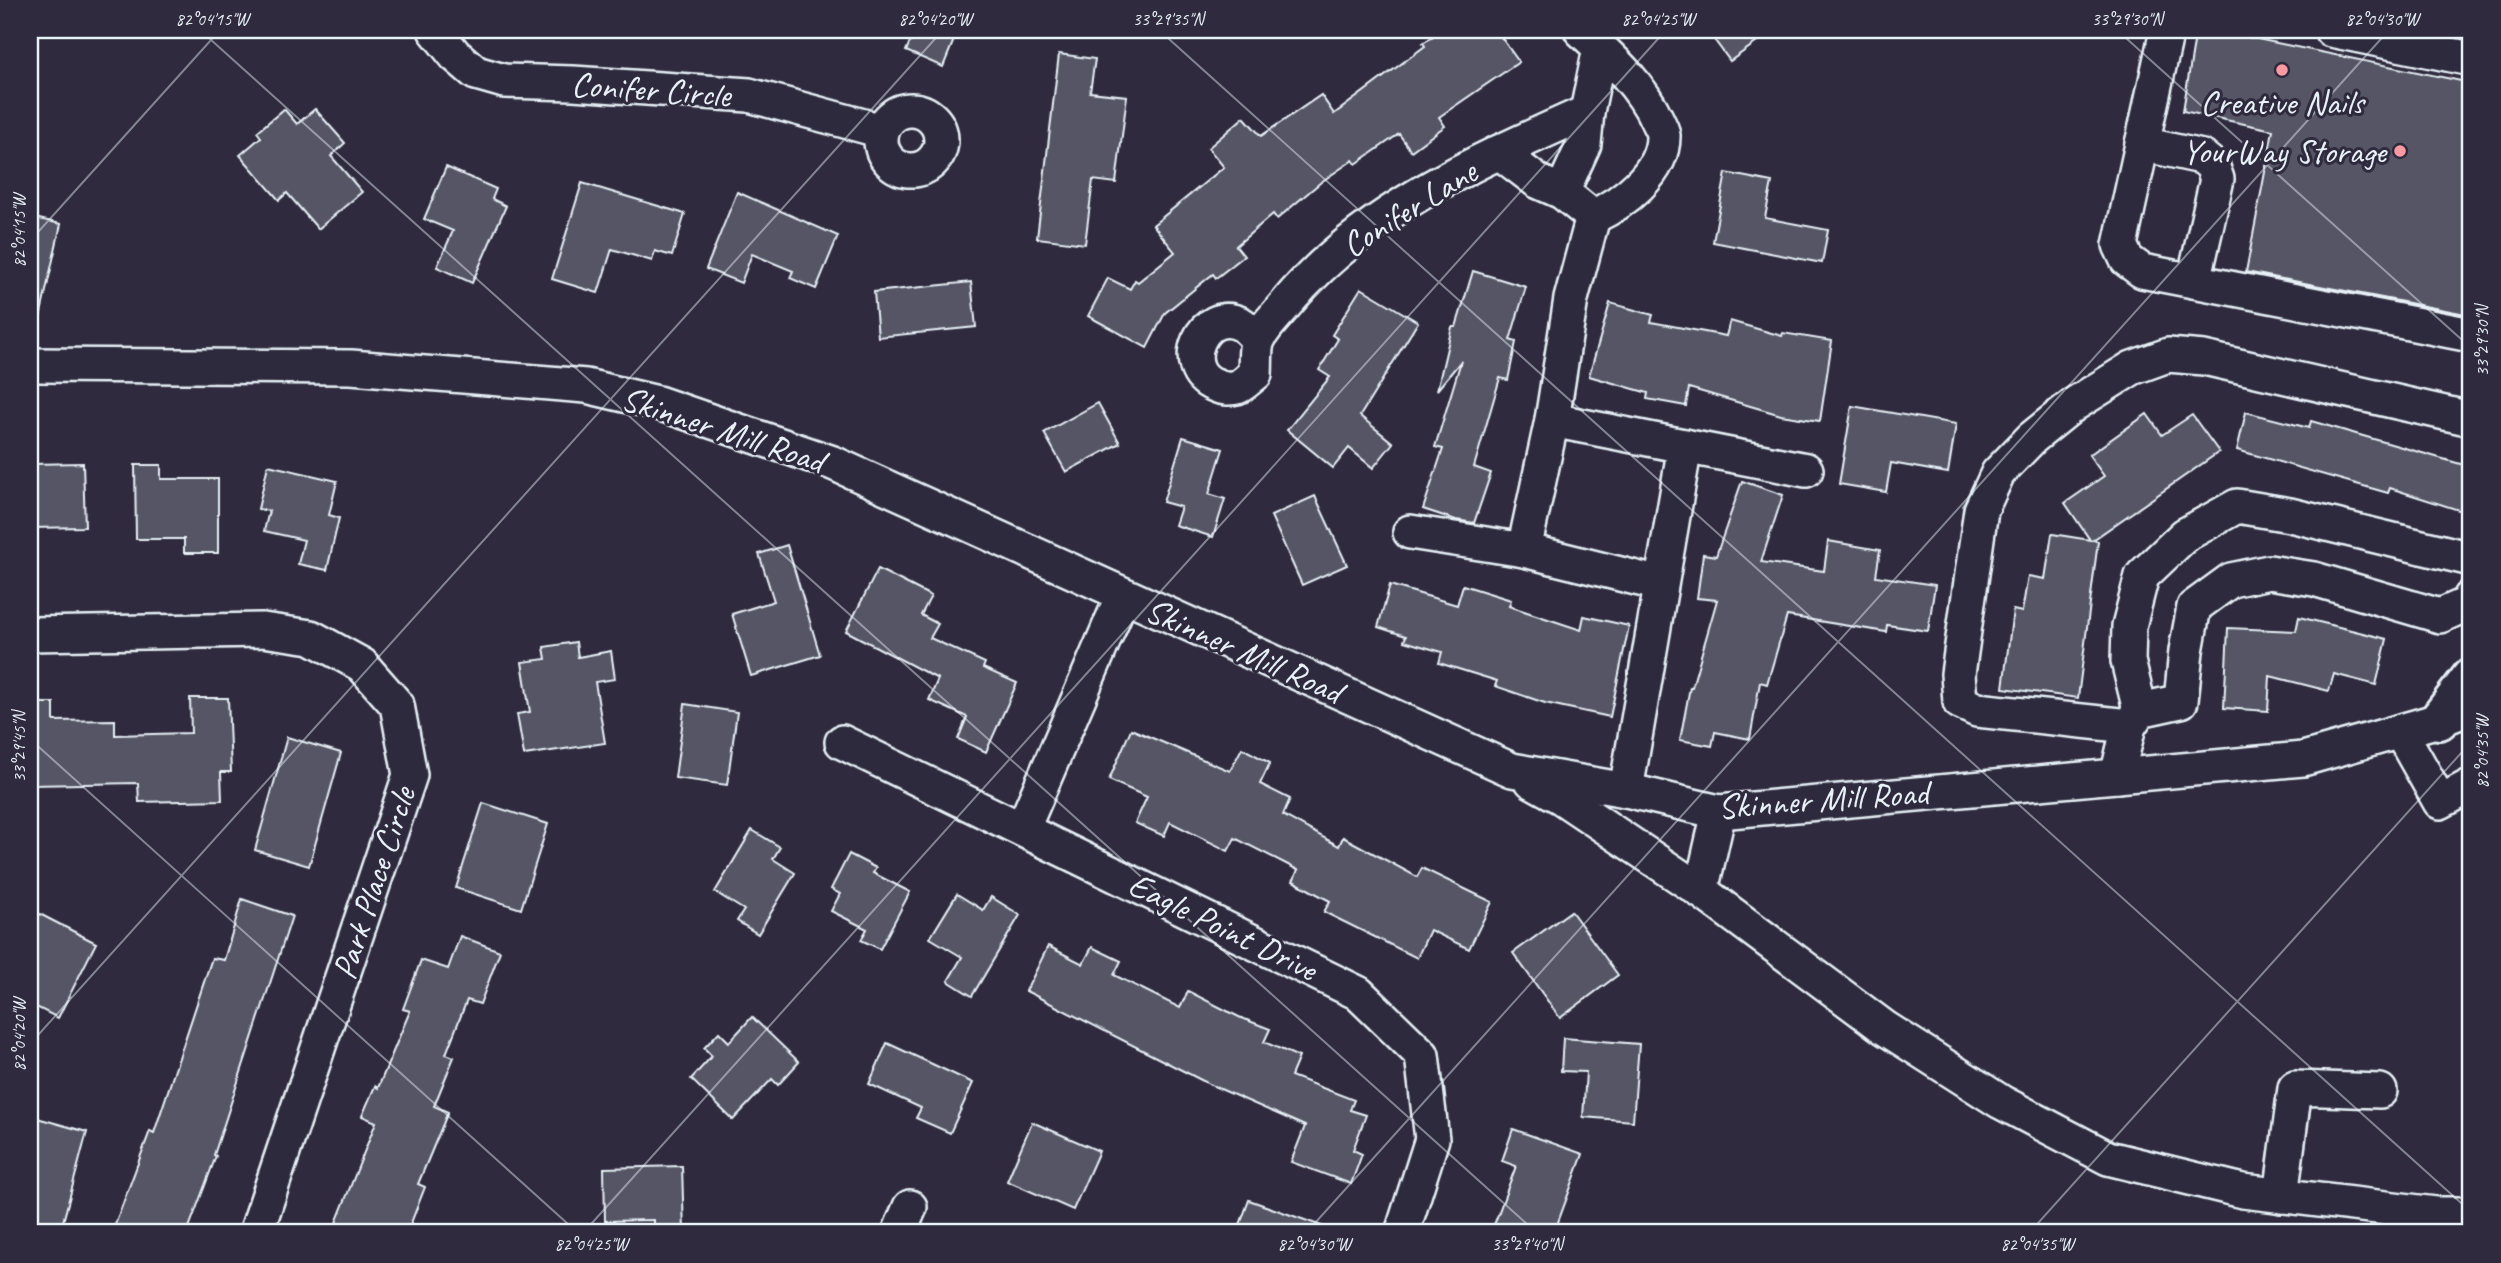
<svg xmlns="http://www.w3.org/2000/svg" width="2501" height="1263" viewBox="0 0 2501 1263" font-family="Caveat,sans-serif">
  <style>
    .building { fill: #575565; stroke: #e8f1f8; stroke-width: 2 }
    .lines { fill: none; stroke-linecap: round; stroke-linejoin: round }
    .minor-casing { stroke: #e8f1f8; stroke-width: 38 }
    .major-casing { stroke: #e8f1f8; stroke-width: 44 }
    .minor { stroke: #2f2a3d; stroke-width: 33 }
    .major { stroke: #2f2a3d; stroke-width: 38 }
    .ticks { fill: none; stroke: #e8f1f8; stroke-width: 2; stroke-opacity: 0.45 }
    .poi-dot { fill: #ff9aa2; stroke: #2f2a3d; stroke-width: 2.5 }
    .labels { text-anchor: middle; stroke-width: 6; stroke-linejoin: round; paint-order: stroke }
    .street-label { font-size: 35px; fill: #e8f1f8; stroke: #2f2a3d }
    .poi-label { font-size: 35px; fill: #e8f1f8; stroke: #2f2a3d }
    .neatline { fill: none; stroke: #e8f1f8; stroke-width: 2.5 }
    .ticks-label { font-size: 18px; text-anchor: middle; fill: #e8f1f8 }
  </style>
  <rect width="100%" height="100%" fill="#2f2a3d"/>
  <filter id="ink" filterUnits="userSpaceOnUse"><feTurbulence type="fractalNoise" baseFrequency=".0143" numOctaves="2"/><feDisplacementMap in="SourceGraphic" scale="14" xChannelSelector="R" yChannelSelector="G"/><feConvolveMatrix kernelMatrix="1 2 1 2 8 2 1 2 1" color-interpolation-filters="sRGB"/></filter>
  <g filter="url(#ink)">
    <g class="building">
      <path d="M 915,30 L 958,30 L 943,67 L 906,51 Z"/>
      <path d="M 1442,30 L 1496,30 L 1519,62 L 1439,117 L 1445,126 L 1411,151 L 1399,134 L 1356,164 L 1353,160 L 1321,182 L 1277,219 L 1273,214 L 1236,246 L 1244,256 L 1216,278 L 1213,274 L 1165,313 L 1147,348 L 1088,316 L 1108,278 L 1130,289 L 1135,280 L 1138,282 L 1175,252 L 1153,225 L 1224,167 L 1208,148 L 1244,117 L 1261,136 L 1321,95 L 1334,114 L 1425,46 L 1423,43 Z"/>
      <path d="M 1707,30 L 1774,30 L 1730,61 Z"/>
      <path d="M 2196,30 L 2214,30 L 2471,83 L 2471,315 L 2246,272 L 2273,130 L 2183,111 Z"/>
      <path d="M 1059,54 L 1095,59 L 1090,92 L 1127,96 L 1116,183 L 1093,180 L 1085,244 L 1037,238 Z"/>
      <path d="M 284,109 L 297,124 L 315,109 L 345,143 L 331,156 L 362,192 L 318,229 L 287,193 L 279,200 L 240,155 L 261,137 L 257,132 Z"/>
      <path d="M 446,167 L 496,189 L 492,199 L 506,206 L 472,283 L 437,267 L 453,231 L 424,219 Z"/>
      <path d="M 1726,173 L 1772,182 L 1765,218 L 1828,230 L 1822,263 L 1713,242 Z"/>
      <path d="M 582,183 L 685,214 L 672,256 L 655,251 L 652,261 L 612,249 L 598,293 L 552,279 Z"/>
      <path d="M 737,192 L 838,236 L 816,289 L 790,278 L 793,271 L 752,254 L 741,283 L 706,269 Z"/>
      <path d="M 30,217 L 61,224 L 39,322 L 30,321 Z"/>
      <path d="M 1473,271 L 1526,287 L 1510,340 L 1516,342 L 1508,380 L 1500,378 L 1474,467 L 1491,473 L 1474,523 L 1456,520 L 1423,509 L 1443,449 L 1435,447 L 1461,361 L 1437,390 L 1452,327 L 1456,327 Z"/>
      <path d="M 971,282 L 976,327 L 878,337 L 874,292 Z"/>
      <path d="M 1361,288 L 1418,322 L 1360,416 L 1393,443 L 1373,468 L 1349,448 L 1333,468 L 1287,430 L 1330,377 L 1319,370 L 1338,339 L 1332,335 Z"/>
      <path d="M 1610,303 L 1653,315 L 1651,322 L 1726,336 L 1730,321 L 1782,336 L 1783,333 L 1832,341 L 1820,421 L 1781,415 L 1689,388 L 1686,406 L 1647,399 L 1648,393 L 1589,376 Z"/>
      <path d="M 1098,403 L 1120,443 L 1066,472 L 1044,433 Z"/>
      <path d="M 1852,406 L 1956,424 L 1948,473 L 1891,463 L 1886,492 L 1839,484 Z"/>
      <path d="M 2246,412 L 2309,428 L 2311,421 L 2471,467 L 2471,514 L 2390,488 L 2388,493 L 2237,450 Z"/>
      <path d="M 2147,414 L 2162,435 L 2192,415 L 2219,452 L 2093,540 L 2098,541 L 2078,698 L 2003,688 L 2013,610 L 2022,612 L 2028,576 L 2045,579 L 2052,534 L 2090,540 L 2065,503 L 2104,476 L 2089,455 Z"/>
      <path d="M 1183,437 L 1223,449 L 1209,494 L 1225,499 L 1213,537 L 1175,525 L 1181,507 L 1163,502 Z"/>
      <path d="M 83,463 L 85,527 L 30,528 L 30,464 Z"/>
      <path d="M 135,465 L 161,465 L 161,479 L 218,479 L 218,553 L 184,553 L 184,539 L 136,539 Z"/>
      <path d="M 268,465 L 337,481 L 329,515 L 339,518 L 327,570 L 298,564 L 304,540 L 264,531 L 269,511 L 258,509 Z"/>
      <path d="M 1742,481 L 1783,495 L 1761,562 L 1824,571 L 1828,541 L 1880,550 L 1876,576 L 1935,585 L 1928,631 L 1887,625 L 1886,632 L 1787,616 L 1767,684 L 1760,682 L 1750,739 L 1715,732 L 1712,746 L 1680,740 L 1690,687 L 1692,687 L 1717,600 L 1697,598 L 1703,554 L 1716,556 Z"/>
      <path d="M 1315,496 L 1347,565 L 1302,585 L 1271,516 Z"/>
      <path d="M 787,545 L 820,655 L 751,676 L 732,614 L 774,601 L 759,554 Z"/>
      <path d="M 878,569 L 931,596 L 921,615 L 938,624 L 930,638 L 985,663 L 983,668 L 1017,683 L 986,752 L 958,739 L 967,717 L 929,700 L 938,679 L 846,631 Z"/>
      <path d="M 1390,585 L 1457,605 L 1463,585 L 1511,600 L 1509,606 L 1581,630 L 1584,616 L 1629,626 L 1610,717 L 1545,703 L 1495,686 L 1497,681 L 1439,663 L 1442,652 L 1404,641 L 1406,636 L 1378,627 Z"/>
      <path d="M 2299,617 L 2387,639 L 2376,685 L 2334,674 L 2329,691 L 2270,676 L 2268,711 L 2224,708 L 2228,628 L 2296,631 Z"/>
      <path d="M 576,642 L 578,657 L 611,651 L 615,679 L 595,682 L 605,743 L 524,755 L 517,714 L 530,712 L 522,662 L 546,659 L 544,647 Z"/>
      <path d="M 190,698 L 228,698 L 231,772 L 221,772 L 222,800 L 139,802 L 138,783 L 30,785 L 30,703 L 54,703 L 54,721 L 115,720 L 115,735 L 191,733 Z"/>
      <path d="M 685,704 L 737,712 L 727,785 L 675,778 Z"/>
      <path d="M 1131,729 L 1230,771 L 1242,748 L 1270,763 L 1260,784 L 1290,799 L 1283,815 L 1339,846 L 1343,837 L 1417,877 L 1422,868 L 1492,902 L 1469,949 L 1430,930 L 1417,958 L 1324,912 L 1330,901 L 1293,881 L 1298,870 L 1235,838 L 1228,851 L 1170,822 L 1164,836 L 1135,823 L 1147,797 L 1109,780 Z"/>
      <path d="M 287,737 L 341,753 L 309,866 L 255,850 Z"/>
      <path d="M 483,803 L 548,824 L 521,909 L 456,888 Z"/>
      <path d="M 752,830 L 780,847 L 773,859 L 795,873 L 758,934 L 737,921 L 744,910 L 715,892 Z"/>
      <path d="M 849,854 L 876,868 L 873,873 L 910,892 L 880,949 L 861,940 L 867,929 L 831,911 L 840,894 L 831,889 Z"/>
      <path d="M 957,894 L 983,910 L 991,897 L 1020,915 L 972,996 L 948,981 L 962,957 L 930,938 Z"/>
      <path d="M 242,899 L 292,916 L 214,1155 L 216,1156 L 187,1233 L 112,1233 L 150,1131 L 154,1133 L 212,958 L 224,960 Z"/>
      <path d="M 30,909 L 96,943 L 58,1018 L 30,1004 Z"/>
      <path d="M 1571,911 L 1618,975 L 1560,1018 L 1513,953 Z"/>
      <path d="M 460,936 L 500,951 L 480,1004 L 467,1000 L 446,1054 L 454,1057 L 434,1106 L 448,1112 L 418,1184 L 425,1187 L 407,1233 L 332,1233 L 376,1122 L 362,1116 L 375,1086 L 378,1088 L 410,1011 L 403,1009 L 421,960 L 448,969 Z"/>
      <path d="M 1048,946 L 1083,964 L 1092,947 L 1121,961 L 1114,975 L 1180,1008 L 1188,991 L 1239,1017 L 1270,1029 L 1264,1042 L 1299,1057 L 1291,1076 L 1354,1100 L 1350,1110 L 1366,1115 L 1353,1150 L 1362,1154 L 1351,1184 L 1291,1162 L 1305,1126 L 1209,1084 L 1026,991 Z"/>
      <path d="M 752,1017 L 799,1062 L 778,1085 L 772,1079 L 733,1120 L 691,1079 L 712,1056 L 704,1048 L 719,1032 L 729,1042 Z"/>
      <path d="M 1563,1038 L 1639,1044 L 1633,1121 L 1583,1117 L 1586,1072 L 1561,1071 Z"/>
      <path d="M 887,1043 L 973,1083 L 950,1133 L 916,1118 L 921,1108 L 869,1084 Z"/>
      <path d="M 30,1116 L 87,1132 L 60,1233 L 30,1233 Z"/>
      <path d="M 1032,1122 L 1099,1151 L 1073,1210 L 1007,1181 Z"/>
      <path d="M 1513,1129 L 1583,1154 L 1554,1233 L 1491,1233 L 1516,1166 L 1502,1161 Z"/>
      <path d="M 682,1166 L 684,1233 L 654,1233 L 654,1220 L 605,1221 L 604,1168 Z"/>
      <path d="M 1249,1200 L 1333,1230 L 1332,1233 L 1237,1233 Z"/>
    </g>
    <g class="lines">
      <defs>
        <g id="minor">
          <path d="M 435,30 L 455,55 L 476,73 L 504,81 L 573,83 L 749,95 L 882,131"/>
          <path d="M 2167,30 L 2120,245 L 2127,260 L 2142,271 L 2471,335"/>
          <path d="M 2331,30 L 2471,59"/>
          <circle cx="911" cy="140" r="30"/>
          <path d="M 2142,144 L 2202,157 L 2212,165 L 2217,179 L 2194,281"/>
          <path d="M 1499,152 L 1537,181 L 1562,192 L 1593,217 C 1622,203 1664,173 1663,135 C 1663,131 1659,125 1657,120 C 1640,83 1610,57 1581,30"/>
          <path d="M 1562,192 L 1584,144 L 1587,112 L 1600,48"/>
          <path d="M 1258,339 C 1253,335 1247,327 1241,324 C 1202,305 1175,369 1215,385 C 1221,388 1230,389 1237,387 C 1243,385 1249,378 1255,374 C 1256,364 1254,347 1259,338 C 1265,326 1277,315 1285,305 C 1362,211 1479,160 1587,112"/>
          <path d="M 30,365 L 351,367 L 586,386 L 658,403 L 833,463 L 1512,770 L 1626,790 L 1719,812 L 2303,759 L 2439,720 L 2462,711"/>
          <path d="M 1552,420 L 1806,470"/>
          <path d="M 1410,532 L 1524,550 L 1660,584"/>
          <path d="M 1524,550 L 1552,420 L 1571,299 L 1593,217"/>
          <path d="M 30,634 L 263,630 L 311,637 L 362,665 L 397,705 L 410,775 L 256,1233"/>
          <path d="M 2140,710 L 2128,661 L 2129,626 L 2142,576 L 2185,535 L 2237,506 L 2290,515 L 2471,559"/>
          <path d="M 2129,726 L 1977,710 L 1960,702 L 1958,674 L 1981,510 L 1998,473 L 2032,438 L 2073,405 L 2132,368 L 2168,355 L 2204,358 L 2471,419"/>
          <path d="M 2400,731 L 2440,802 L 2470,786"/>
          <path d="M 842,742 L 1358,993 L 1422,1055 L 1432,1139 L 1402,1233"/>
          <path d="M 2117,776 L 2129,726 L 2140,710 L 2181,701 L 2186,651 L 2194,607 L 2231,580 L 2269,572 L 2314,579 L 2440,616 L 2467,604 L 2471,597"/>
          <path d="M 1532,781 L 1561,797 L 1701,891 L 1885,1028 L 2001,1102 L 2108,1158 L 2243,1191 L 2436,1214 L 2471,1214"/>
          <path d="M 1626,790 L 1685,446"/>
          <path d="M 1023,828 L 1123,595"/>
          <path d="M 1701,891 L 1719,812"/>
          <path d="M 2281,1196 L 2295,1088 L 2380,1091"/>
          <path d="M 899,1233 L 910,1207"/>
        </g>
        <path id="major" d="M 2439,720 L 2471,678"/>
      </defs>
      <use href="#minor" class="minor-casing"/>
      <use href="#major" class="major-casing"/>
      <use href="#minor" class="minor"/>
      <use href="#major" class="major"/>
    </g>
  </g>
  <path class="ticks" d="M 200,30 L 1537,1233M 1159,30 L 2471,1212M 2117,30 L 2471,348M 30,241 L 220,30M 30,739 L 578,1233M 30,1044 L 943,30M 583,1233 L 1666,30M 1306,1233 L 2389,30M 2029,1233 L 2471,742"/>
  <g class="poi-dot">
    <circle cx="2282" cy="70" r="7"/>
    <circle cx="2400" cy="151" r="7"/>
  </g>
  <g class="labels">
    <g class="street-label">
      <text transform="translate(651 89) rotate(4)" y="12">Conifer Circle</text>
      <text transform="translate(1409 208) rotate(-32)" y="12">Conifer Lane</text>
      <text transform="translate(723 429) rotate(18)" y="12">Skinner Mill Road</text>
      <text transform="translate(1244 650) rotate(24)" y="12">Skinner Mill Road</text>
      <text transform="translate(1823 799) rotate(-4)" y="12">Skinner Mill Road</text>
      <text transform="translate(373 883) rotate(-72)" y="12">Park Place Circle</text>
      <text transform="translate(1223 926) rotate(26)" y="12">Eagle Point Drive</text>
    </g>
    <g class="poi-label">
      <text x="2282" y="114">Creative Nails</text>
      <text x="2386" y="163" text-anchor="end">YourWay Storage</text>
    </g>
  </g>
  <rect width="2501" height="1263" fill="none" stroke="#2f2a3d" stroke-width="77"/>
  <rect x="38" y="38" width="2424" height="1186" class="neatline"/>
  <g class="ticks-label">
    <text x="212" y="25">82°04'15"W</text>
    <text x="935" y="25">82°04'20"W</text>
    <text x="1168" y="25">33°29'35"N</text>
    <text x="1658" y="25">82°04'25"W</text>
    <text x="2127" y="25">33°29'30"N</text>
    <text x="2382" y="25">82°04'30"W</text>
    <text transform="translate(19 231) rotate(-90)" y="6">82°04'15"W</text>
    <text transform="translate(2482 341) rotate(-90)" y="6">33°29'30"N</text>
    <text transform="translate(19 747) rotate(-90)" y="6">33°29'45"N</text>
    <text transform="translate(2482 752) rotate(-90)" y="6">82°04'35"W</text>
    <text transform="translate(19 1035) rotate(-90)" y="6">82°04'20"W</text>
    <text x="591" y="1250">82°04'25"W</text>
    <text x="1314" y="1250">82°04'30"W</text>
    <text x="1527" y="1250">33°29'40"N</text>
    <text x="2037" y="1250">82°04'35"W</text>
  </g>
</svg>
